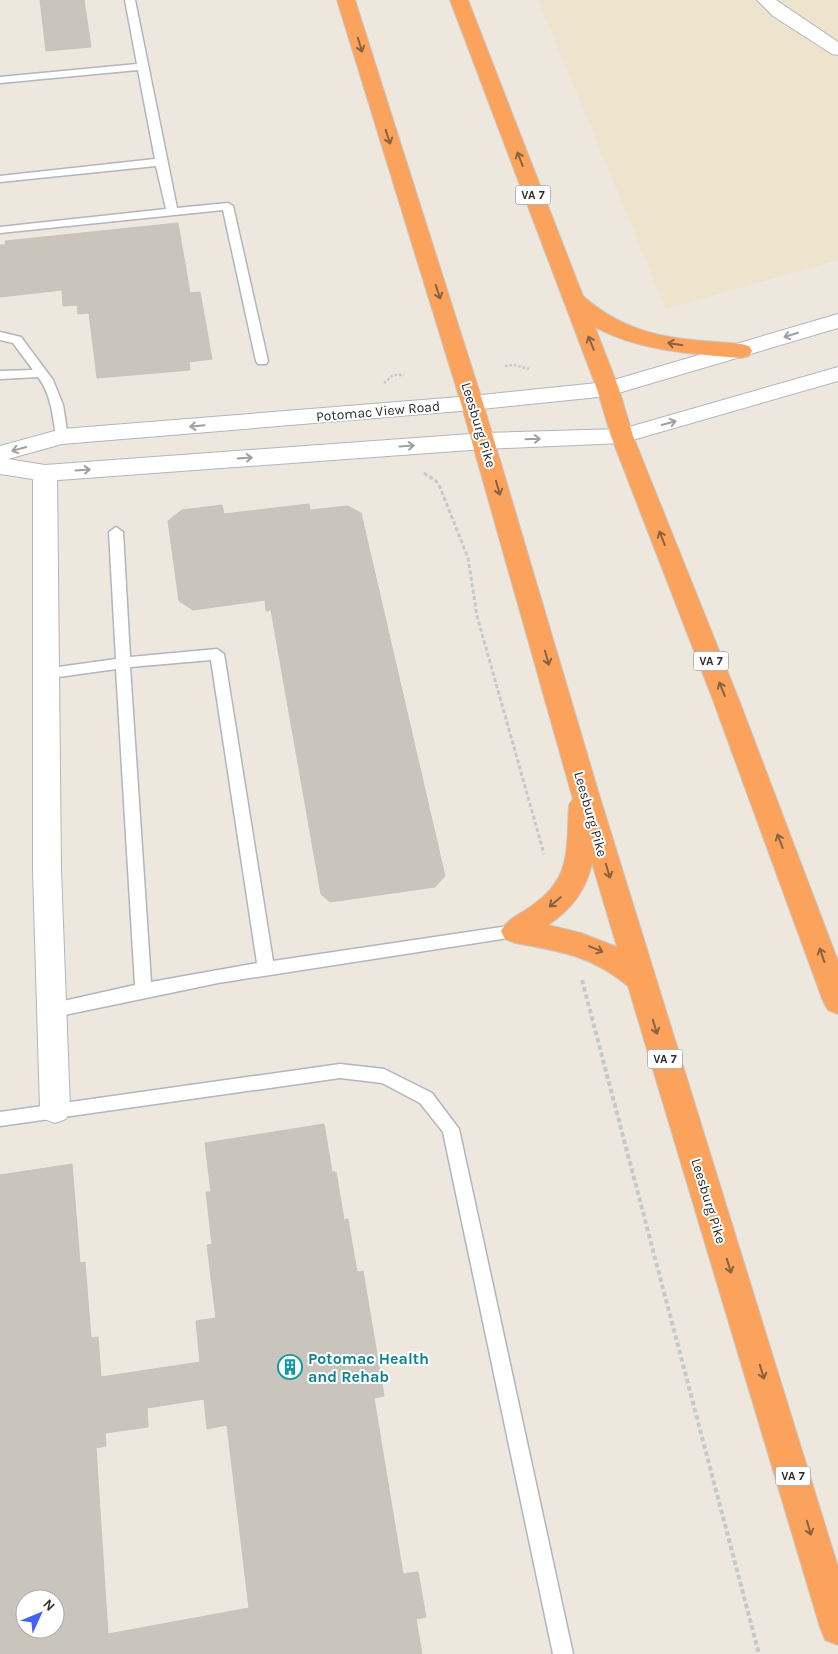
<svg xmlns="http://www.w3.org/2000/svg" width="838" height="1654" viewBox="0 0 838 1654" font-family="Karla,sans-serif">
  <style>
    .education { fill: #eee4ce }
    .building { fill: #c9c5bd; stroke: #c9c3b8; fill-rule: evenodd }
    .lines { fill: none; stroke-linecap: round; stroke-linejoin: round }
    .lane-casing { stroke: #b2b5bf; stroke-width: 3 }
    .street-casing { stroke: #b2b5bf; stroke-width: 2 }
    .secondary-casing { stroke: #b2b5bf; stroke-width: 2 }
    .highway-casing { stroke: #c8c8c8; stroke-width: 2 }
    .path-far2 { stroke: #c8c8c8; stroke-width: 2.5; stroke-dasharray: 2.5 2; stroke-linecap: butt }
    .path-far1 { stroke: #c8c8c8; stroke-width: 3; stroke-dasharray: 4 2.5; stroke-linecap: butt }
    .path { stroke: #c8c8c8; stroke-width: 4; stroke-dasharray: 4.5 3; stroke-linecap: butt }
    .lane { fill: #fff; fill-rule: evenodd }
    .street { fill: #fff; fill-rule: evenodd }
    .secondary { fill: #fff; fill-rule: evenodd }
    .highway { fill: #fba35c; fill-rule: evenodd }
    .oneway { stroke: #896242 }
    .oneway2 { stroke: #a0a0a0 }
    .labels { text-anchor: middle; stroke-width: 4; stroke-linejoin: round; paint-order: stroke }
    .shield { fill: #fff; stroke: #6b6b6b; stroke-width: 1 }
    .shield-label { font-size: 12px; font-weight: bold; fill: #2c2c2c }
    .street-label { font-size: 14px; fill: #2c2c2c; stroke: #fff }
    .near-culture-label { font-size: 16px; font-weight: bold; fill: #0d838f; stroke: #fff; text-anchor: start }
  </style>
  <rect width="100%" height="100%" fill="#ede7de"/>
  <path class="education" d="M 538,0 L 838,0 L 838,260 L 666,309 Z"/>
  <g class="building">
    <path d="M 40,0 L 84,0 L 91,47 L 46,51 Z"/>
    <path d="M 178,223 L 190,293 L 200,292 L 212,359 L 189,362 L 190,370 L 97,378 L 89,313 L 78,314 L 77,305 L 63,306 L 62,290 L 0,297 L 0,245 L 6,245 L 5,241 Z"/>
    <path d="M 309,504 L 310,510 L 348,506 L 361,513 L 445,876 L 435,887 L 330,902 L 321,894 L 271,610 L 266,611 L 265,600 L 193,610 L 179,601 L 168,521 L 182,510 L 222,505 L 224,514 Z"/>
    <path d="M 324,1124 L 332,1172 L 336,1172 L 344,1220 L 348,1219 L 357,1272 L 363,1271 L 384,1396 L 374,1398 L 403,1574 L 418,1572 L 426,1617 L 416,1619 L 422,1654 L 0,1654 L 0,1175 L 72,1164 L 80,1263 L 85,1262 L 91,1338 L 98,1337 L 101,1377 L 200,1362 L 196,1321 L 216,1318 L 207,1245 L 212,1244 L 206,1192 L 211,1192 L 205,1143 ZM 204,1399 L 207,1429 L 227,1425 L 249,1608 L 108,1634 L 96,1448 L 106,1446 L 105,1433 L 148,1427 L 147,1408 ZM 25,1599 L 55,1599 L 55,1629 L 25,1629 Z"/>
  </g>
  <g class="lines">
    <defs>
      <g id="lane">
        <path d="M 125,0 L 135,0 L 177,208 L 228,203 L 233,206 L 268,361 L 266,364 L 258,364 L 256,361 L 223,210 L 0,233 L 0,227 L 166,209 L 156,166 L 0,182 L 0,176 L 155,159 L 138,70 L 0,83 L 0,77 L 137,64 Z"/>
        <path d="M 0,332 L 21,337 L 53,380 L 63,405 L 68,437 L 66,440 L 62,441 L 56,437 C 53,416 51,394 38,377 L 0,379 L 0,371 L 33,370 L 13,343 L 0,340 Z"/>
        <path d="M 116,527 L 123,532 L 130,657 L 217,649 L 224,654 L 273,961 L 515,925 L 521,926 L 523,931 L 521,936 L 218,983 L 50,1018 L 44,1016 L 42,1011 L 44,1006 L 50,1004 L 135,985 L 116,669 L 44,679 L 37,674 L 44,669 L 116,659 L 109,532 ZM 211,660 L 257,963 L 151,982 L 130,667 Z"/>
        <path d="M 340,1064 L 384,1069 L 432,1093 L 459,1129 L 573,1654 L 553,1654 L 443,1132 L 420,1103 L 382,1083 L 340,1078 L 0,1126 L 0,1112 Z"/>
      </g>
      <g id="street">
        <path d="M 757,0 L 776,0 L 838,42 L 838,55 L 832,54 L 773,16 Z"/>
        <path d="M 45,465 L 53,467 L 57,473 L 61,870 L 70,1109 L 66,1119 L 55,1123 L 44,1119 L 40,1109 L 33,870 L 33,473 L 37,467 Z"/>
      </g>
      <path id="secondary" d="M 838,314 L 838,328 L 608,396 L 472,410 L 62,444 L 8,459 L 45,465 L 484,433 L 622,429 L 838,367 L 838,381 L 622,443 L 484,449 L 45,481 L 0,474 L 0,446 L 62,429 L 472,396 L 607,382 Z"/>
      <g id="highway">
        <path d="M 337,0 L 355,0 L 483,403 L 598,791 L 838,1567 L 838,1645 L 825,1640 L 820,1627 L 628,986 C 592,956 560,951 515,943 L 505,939 L 501,931 C 507,919 519,915 530,907 C 572,879 566,851 569,805 L 573,799 L 461,403 ZM 592,863 L 617,947 L 581,933 L 548,925 C 571,910 586,891 592,863 Z"/>
        <path d="M 450,0 L 468,0 L 583,296 C 632,339 679,339 741,344 L 749,346 L 752,351 L 749,356 L 741,358 C 692,354 639,351 595,327 L 619,389 L 633,436 L 739,700 L 838,961 L 838,1014 L 828,1010 L 823,1001 L 713,700 L 611,436 L 597,389 Z"/>
      </g>
    </defs>
    <use href="#lane" class="lane-casing"/>
    <use href="#street" class="street-casing"/>
    <use href="#secondary" class="secondary-casing"/>
    <use href="#highway" class="highway-casing"/>
    <g class="path-far2">
      <path d="M 505,366 L 514,365 L 529,369"/>
      <path d="M 384,383 L 393,375 L 404,375"/>
    </g>
    <path class="path-far1" d="M 424,473 L 436,481 L 440,487 L 468,558 L 477,616 L 544,854"/>
    <path class="path" d="M 582,980 L 759,1654"/>
    <use href="#lane" class="lane"/>
    <use href="#street" class="street"/>
    <use href="#secondary" class="secondary"/>
    <use href="#highway" class="highway"/>
  </g>
  <defs><path id="oneway-shaft" d="M-6 0H5M1.5-3L5.5 0L1.5 3" fill="none" stroke-width="1.6" stroke-linecap="round" stroke-linejoin="round" transform="scale(1.25)"/></defs>
  <g class="oneway">
    <use href="#oneway-shaft" transform="translate(360 45) rotate(73)"/>
    <use href="#oneway-shaft" transform="translate(388 137) rotate(72)"/>
    <use href="#oneway-shaft" transform="translate(520 159) rotate(-111)"/>
    <use href="#oneway-shaft" transform="translate(438 292) rotate(72)"/>
    <use href="#oneway-shaft" transform="translate(591 343) rotate(-112)"/>
    <use href="#oneway-shaft" transform="translate(675 344) rotate(-170)"/>
    <use href="#oneway-shaft" transform="translate(498 488) rotate(74)"/>
    <use href="#oneway-shaft" transform="translate(662 538) rotate(-112)"/>
    <use href="#oneway-shaft" transform="translate(547 658) rotate(74)"/>
    <use href="#oneway-shaft" transform="translate(722 689) rotate(-112)"/>
    <use href="#oneway-shaft" transform="translate(780 841) rotate(-111)"/>
    <use href="#oneway-shaft" transform="translate(608 871) rotate(73)"/>
    <use href="#oneway-shaft" transform="translate(555 902) rotate(140)"/>
    <use href="#oneway-shaft" transform="translate(596 949) rotate(23)"/>
    <use href="#oneway-shaft" transform="translate(822 955) rotate(-109)"/>
    <use href="#oneway-shaft" transform="translate(655 1027) rotate(73)"/>
    <use href="#oneway-shaft" transform="translate(729 1266) rotate(73)"/>
    <use href="#oneway-shaft" transform="translate(762 1372) rotate(73)"/>
    <use href="#oneway-shaft" transform="translate(809 1528) rotate(74)"/>
  </g>
  <g class="oneway2">
    <use href="#oneway-shaft" transform="translate(791 335) rotate(163)"/>
    <use href="#oneway-shaft" transform="translate(669 423) rotate(-16)"/>
    <use href="#oneway-shaft" transform="translate(197 426) rotate(175)"/>
    <use href="#oneway-shaft" transform="translate(533 439) rotate(-2)"/>
    <use href="#oneway-shaft" transform="translate(407 446) rotate(-4)"/>
    <use href="#oneway-shaft" transform="translate(19 449) rotate(165)"/>
    <use href="#oneway-shaft" transform="translate(245 458) rotate(-4)"/>
    <use href="#oneway-shaft" transform="translate(83 470) rotate(-4)"/>
  </g>
  <defs>
    <symbol id="building-ring" viewBox="-11 -11 22 22"><circle r="9.5" fill="#fff" stroke="#0f9aa8" stroke-width="1.5"/><path d="M-4-6H4V6H1V3H-1V6H-4ZM-2.5-4.3h1.7v1.8h-1.7ZM.8-4.3h1.7v1.8H.8ZM-2.5-1h1.7V.8h-1.7ZM.8-1h1.7V.8H.8Z" fill="#0f9aa8"/></symbol>
  </defs>
  <g fill-rule="evenodd">
    <use href="#building-ring" x="276" y="1353" width="28" height="28"/>
  </g>
  <g class="labels">
    <g class="shield">
      <rect x="515.5" y="185.5" width="35" height="19" rx="4"/>
      <rect x="693.5" y="651.5" width="35" height="19" rx="4"/>
      <rect x="647.5" y="1049.5" width="35" height="19" rx="4"/>
      <rect x="775.5" y="1466.5" width="35" height="19" rx="4"/>
    </g>
    <g class="shield-label">
      <text x="533" y="199">VA 7</text>
      <text x="711" y="665">VA 7</text>
      <text x="665" y="1063">VA 7</text>
      <text x="793" y="1480">VA 7</text>
    </g>
    <g class="street-label">
      <text transform="translate(378 411) rotate(-5)" y="5">Potomac View Road</text>
      <text transform="translate(479 425) rotate(73)" y="5">Leesburg Pike</text>
      <text transform="translate(591 814) rotate(74)" y="5">Leesburg Pike</text>
      <text transform="translate(709 1201) rotate(73)" y="5">Leesburg Pike</text>
    </g>
    <g class="near-culture-label">
      <text x="308" y="1364">Potomac Health<tspan x="308" dy="18">and Rehab</tspan></text>
    </g>
  </g>
  <g transform="translate(40 1614) rotate(46)"><circle r="24" fill="#ffffff" stroke="#ababab"/>
  <path d="M0-4L9 19L0 12L-9 19Z" fill="#4262f6"/>
  <text y="-8" font-size="14" font-weight="bold" text-anchor="middle" fill="#2c2c2c">N</text>
  </g>
</svg>
